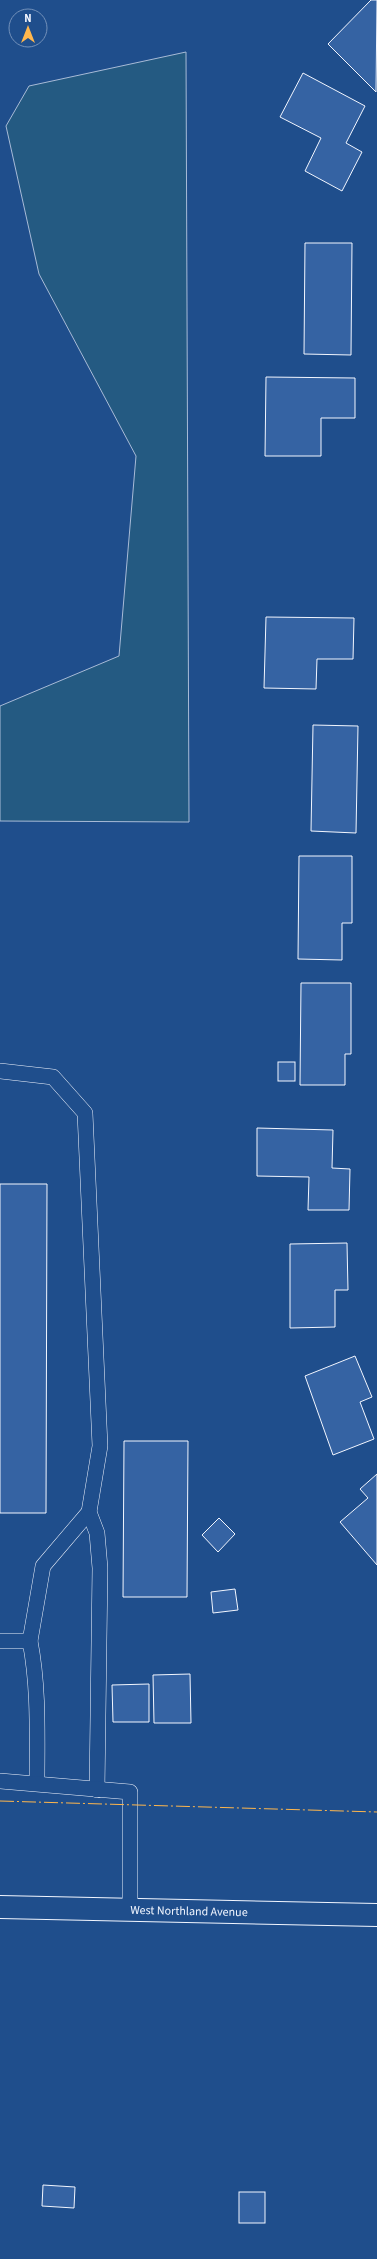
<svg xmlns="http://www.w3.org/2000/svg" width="377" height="2259" viewBox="0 0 377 2259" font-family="'Source Sans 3',sans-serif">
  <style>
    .green { fill: #245a82; stroke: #a8bbd7 }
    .building { fill: #3563a3; stroke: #f2f6ff }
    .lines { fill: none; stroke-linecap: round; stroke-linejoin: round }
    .lane-casing { stroke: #f2f6ff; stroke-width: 16 }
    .secondary-casing { stroke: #f2f6ff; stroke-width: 24 }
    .lane { stroke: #1f4e8c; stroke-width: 15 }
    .secondary { stroke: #1f4e8c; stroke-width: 22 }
    .power { stroke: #ffb74d; stroke-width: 1; stroke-dasharray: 14 3 2 3; stroke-linecap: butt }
    .labels { text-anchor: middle; stroke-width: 3; stroke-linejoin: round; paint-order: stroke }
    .street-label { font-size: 12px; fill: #f2f6ff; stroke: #1f4e8c }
  </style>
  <rect width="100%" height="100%" fill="#1f4e8c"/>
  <path class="green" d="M 186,52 L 189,822 L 0,821 L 0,706 L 119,656 L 136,456 L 39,274 L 6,126 L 29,86 Z"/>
  <g class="building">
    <path d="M 371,0 L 377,0 L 376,92 L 328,44 Z"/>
    <path d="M 303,73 L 365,106 L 346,143 L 362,152 L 342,191 L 305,171 L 321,138 L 280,117 Z"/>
    <path d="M 305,243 L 352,243 L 351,355 L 304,354 Z"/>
    <path d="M 266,377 L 355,378 L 355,418 L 321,418 L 321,456 L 265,456 Z"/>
    <path d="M 266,617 L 354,618 L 353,659 L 317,659 L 316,689 L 264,688 Z"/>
    <path d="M 313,725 L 358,726 L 356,833 L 311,831 Z"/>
    <path d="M 299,856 L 352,856 L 352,923 L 342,923 L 342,960 L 298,959 Z"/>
    <path d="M 301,983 L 351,983 L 351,1054 L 345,1054 L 345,1085 L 300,1085 Z"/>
    <rect x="278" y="1062" width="17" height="19"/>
    <path d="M 257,1128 L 333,1130 L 332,1168 L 350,1169 L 349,1210 L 308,1210 L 309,1177 L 257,1176 Z"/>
    <path d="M 0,1184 L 47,1184 L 46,1513 L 0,1513 Z"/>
    <path d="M 347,1243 L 348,1290 L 335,1290 L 335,1327 L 290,1328 L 290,1244 Z"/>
    <path d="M 355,1356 L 372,1397 L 360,1402 L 374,1439 L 333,1455 L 305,1376 Z"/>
    <path d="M 124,1441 L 188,1441 L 187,1597 L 123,1597 Z"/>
    <path d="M 377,1474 L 377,1565 L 340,1522 L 368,1498 L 360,1489 Z"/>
    <path d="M 219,1518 L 235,1534 L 218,1552 L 202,1535 Z"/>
    <path d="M 235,1589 L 238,1610 L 213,1613 L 211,1592 Z"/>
    <path d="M 190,1674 L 191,1723 L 154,1723 L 153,1675 Z"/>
    <path d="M 149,1684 L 149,1722 L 113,1722 L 112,1685 Z"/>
    <path d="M 43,2185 L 75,2187 L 74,2208 L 42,2206 Z"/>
    <rect x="239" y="2192" width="26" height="31"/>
  </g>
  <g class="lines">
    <defs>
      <g id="lane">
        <path d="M 0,1071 L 53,1077 L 85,1113 L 100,1446 L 89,1512 L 43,1566 L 30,1641"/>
        <path d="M 89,1512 L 97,1533 L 100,1568 L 97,1790"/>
        <path d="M 0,1641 L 30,1641 C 39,1688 37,1735 37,1783"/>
        <path d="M 0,1781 L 130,1792 L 130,1910"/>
      </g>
      <g id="secondary">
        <path id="s1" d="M 0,1907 L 377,1915"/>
      </g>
    </defs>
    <use href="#lane" class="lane-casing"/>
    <use href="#secondary" class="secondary-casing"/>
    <use href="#lane" class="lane"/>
    <use href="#secondary" class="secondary"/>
    <path class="power" d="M 0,1801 L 377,1812"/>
  </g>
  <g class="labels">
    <g class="street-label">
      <text dy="4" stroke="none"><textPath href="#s1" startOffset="189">West Northland Avenue</textPath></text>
    </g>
  </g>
  <g transform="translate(28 28)"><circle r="19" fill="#1f4e8c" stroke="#7391ba"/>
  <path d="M0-3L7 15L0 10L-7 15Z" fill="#ffb74d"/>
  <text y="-6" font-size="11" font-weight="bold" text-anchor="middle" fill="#f2f6ff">N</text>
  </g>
</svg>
